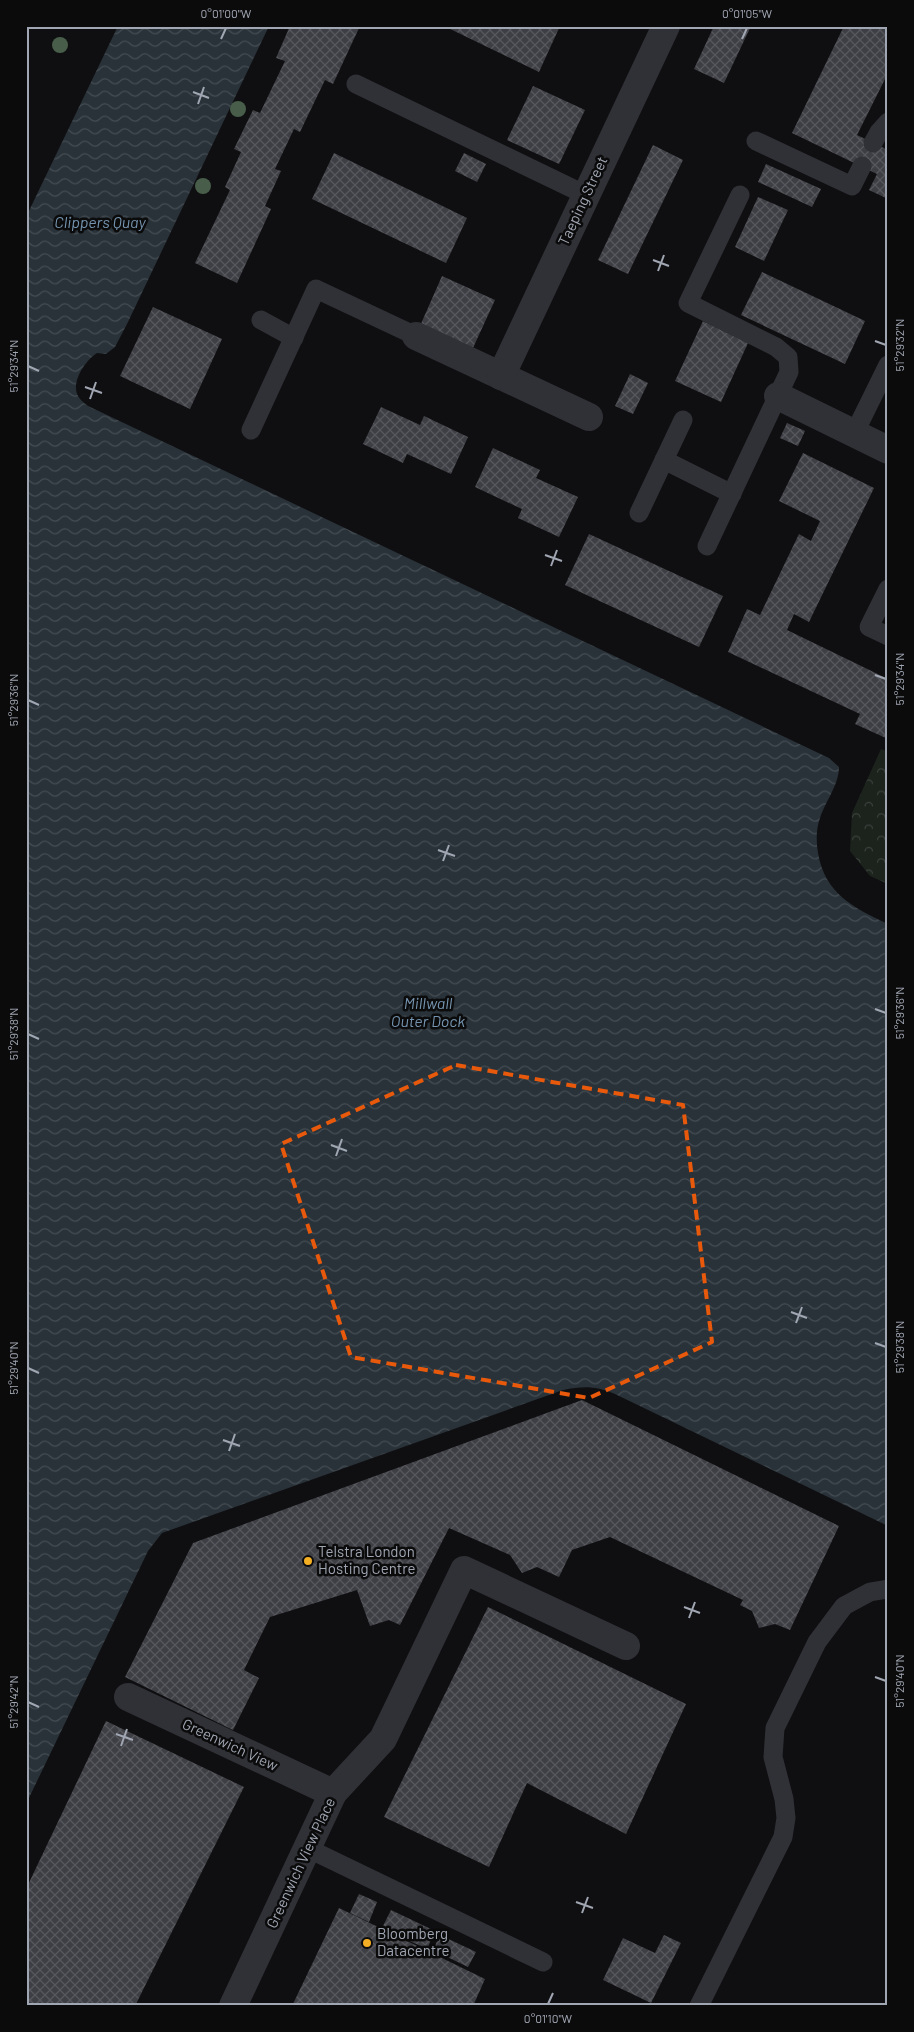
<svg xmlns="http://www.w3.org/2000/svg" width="914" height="2032" viewBox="0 0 914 2032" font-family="Barlow,sans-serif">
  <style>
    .park { fill: url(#park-crowns) }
    .water { fill: url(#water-waves) }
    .building { fill: url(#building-cross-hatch) }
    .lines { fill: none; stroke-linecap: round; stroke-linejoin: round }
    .service { stroke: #303136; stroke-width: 19 }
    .minor { stroke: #303136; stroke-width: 28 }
    .tree { fill: #485e4a }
    .marked { fill: none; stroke: #e8590c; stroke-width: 4; stroke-dasharray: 10 6; stroke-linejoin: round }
    .ticks { fill: none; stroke: #a0a6b2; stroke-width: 2 }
    .poi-dot { fill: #f5af24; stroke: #0b0b0c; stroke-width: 2 }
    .labels { text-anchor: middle; stroke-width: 5; stroke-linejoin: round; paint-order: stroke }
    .street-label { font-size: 15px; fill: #a0a6b2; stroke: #0b0b0c }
    .poi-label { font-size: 15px; fill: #a0a6b2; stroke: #0b0b0c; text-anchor: start }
    .water-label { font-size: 16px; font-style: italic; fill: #7594af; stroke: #0b0b0c }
    .neatline { fill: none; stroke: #a0a6b2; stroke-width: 2 }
    .ticks-label { font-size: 12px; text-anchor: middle; fill: #a0a6b2 }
  </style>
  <defs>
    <pattern id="park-crowns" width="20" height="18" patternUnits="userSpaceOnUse" patternTransform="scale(1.25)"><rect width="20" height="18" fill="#1c231d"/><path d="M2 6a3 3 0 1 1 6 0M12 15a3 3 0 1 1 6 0" fill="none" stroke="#3a403b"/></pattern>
    <pattern id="water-waves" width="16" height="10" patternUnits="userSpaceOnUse" patternTransform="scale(1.25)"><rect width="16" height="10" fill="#293239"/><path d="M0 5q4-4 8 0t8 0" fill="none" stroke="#454d53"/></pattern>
    <pattern id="building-cross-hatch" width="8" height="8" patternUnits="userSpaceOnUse" patternTransform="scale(1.25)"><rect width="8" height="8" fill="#3e3f44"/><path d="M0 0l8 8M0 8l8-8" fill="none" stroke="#57585d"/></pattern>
  </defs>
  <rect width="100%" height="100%" fill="#0f0f11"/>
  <path class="park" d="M 881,749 L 888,752 L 888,884 L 870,876 L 850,851 L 852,813 Z"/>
  <path class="water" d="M 118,26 L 269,26 L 127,324 L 115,347 L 106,354 L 97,353 C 86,360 72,380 77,394 C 79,399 84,403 88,406 L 829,758 L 839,767 C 839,785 825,802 820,818 C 816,829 816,841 818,853 C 825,894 854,908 888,924 L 888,1526 L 615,1394 C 595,1386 584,1386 563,1390 L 162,1533 L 148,1551 L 26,1804 L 26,217 Z"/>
  <g class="building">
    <path d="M 290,26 L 356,26 L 359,28 L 333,84 L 325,80 L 300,132 L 294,129 L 275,169 L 281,171 L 265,206 L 271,209 L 237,283 L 195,263 L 230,190 L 225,187 L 241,152 L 234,149 L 253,110 L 260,113 L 285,61 L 276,58 Z"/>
    <path d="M 444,26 L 560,26 L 539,72 Z"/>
    <path d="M 714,26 L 751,26 L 724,83 L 694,69 Z"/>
    <path d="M 844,26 L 888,26 L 888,73 L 857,135 L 888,150 L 888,199 L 869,190 L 877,174 L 792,133 Z"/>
    <path d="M 533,86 L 585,110 L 559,164 L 507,140 Z"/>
    <path d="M 653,145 L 683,160 L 628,274 L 598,260 Z"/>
    <path d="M 334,153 L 467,218 L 446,263 L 312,199 Z"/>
    <path d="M 464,153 L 486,164 L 477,182 L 455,171 Z"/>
    <path d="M 766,164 L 821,189 L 812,207 L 758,182 Z"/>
    <path d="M 758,197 L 788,210 L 764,261 L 735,247 Z"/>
    <path d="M 762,272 L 865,321 L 845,364 L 741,315 Z"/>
    <path d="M 442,276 L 495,300 L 472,350 L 420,326 Z"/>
    <path d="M 153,307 L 222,339 L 190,409 L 120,376 Z"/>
    <path d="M 703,321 L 748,343 L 721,402 L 675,381 Z"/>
    <path d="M 630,374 L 648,383 L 633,414 L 615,406 Z"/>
    <path d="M 381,407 L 420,425 L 424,416 L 468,437 L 451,474 L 407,454 L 403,463 L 363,444 Z"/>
    <path d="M 787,423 L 805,431 L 798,446 L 780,438 Z"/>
    <path d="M 493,448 L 540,470 L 536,478 L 578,497 L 559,537 L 518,518 L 522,509 L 475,487 Z"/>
    <path d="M 803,453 L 874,488 L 809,622 L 794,614 L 787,630 L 888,679 L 888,739 L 855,724 L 860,714 L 728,652 L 747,609 L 760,615 L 799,534 L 811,541 L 820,521 L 779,501 Z"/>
    <path d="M 589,534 L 723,596 L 699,647 L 565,585 Z"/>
    <path d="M 582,1400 L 839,1526 L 790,1630 L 775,1624 L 759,1628 L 752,1611 L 740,1605 L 743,1600 L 610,1537 L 572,1550 L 559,1577 L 537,1567 L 522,1573 L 510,1555 L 449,1528 L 400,1625 L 389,1620 L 370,1626 L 357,1590 L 270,1617 L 244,1670 L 259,1678 L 233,1730 L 125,1677 L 193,1543 Z"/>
    <path d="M 488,1607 L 686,1704 L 626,1834 L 527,1783 L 489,1867 L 384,1817 Z"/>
    <path d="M 106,1721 L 244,1787 L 135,2006 L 26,2006 L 26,1889 Z"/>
    <path d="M 359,1894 L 377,1902 L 369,1922 L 350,1913 Z"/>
    <path d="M 339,1908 L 485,1979 L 473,2006 L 292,2006 Z"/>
    <path d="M 391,1910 L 435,1931 L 427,1949 L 382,1928 Z"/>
    <path d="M 440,1935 L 476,1952 L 468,1967 L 433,1950 Z"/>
    <path d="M 664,1935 L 681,1943 L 651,2003 L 603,1980 L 623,1938 L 655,1953 Z"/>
  </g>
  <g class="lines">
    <g class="service">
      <path d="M 356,84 L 586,195"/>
      <path d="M 756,141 L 852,186 L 862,166"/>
      <path d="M 873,143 L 879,132 L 888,122"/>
      <path d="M 261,320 L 294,338"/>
      <path d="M 251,430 L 316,289 L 416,336"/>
      <path d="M 854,434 L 888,365"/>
      <path d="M 664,460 L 732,494"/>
      <path d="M 639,513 L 683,420"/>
      <path d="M 707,546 L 789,372 L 788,357 L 776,347 L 688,303 L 740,195"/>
      <path d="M 888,589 L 869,627 L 888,636"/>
      <path d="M 307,1848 L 543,1962"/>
      <path d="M 699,2006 L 783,1837 L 786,1818 L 784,1799 L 773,1757 L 775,1728 L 817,1642 L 844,1606 L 870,1592 L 888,1589"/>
    </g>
    <g class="minor">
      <path d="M 416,336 L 589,417"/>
      <path d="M 501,376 L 666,26"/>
      <path d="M 778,396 L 888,450"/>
      <path d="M 128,1697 L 333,1793"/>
      <path d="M 233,2006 L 333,1793 L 383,1739 L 464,1570 L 626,1646"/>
    </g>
  </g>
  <g class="tree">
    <circle cx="60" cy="45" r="8"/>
    <circle cx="238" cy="109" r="8"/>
    <circle cx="203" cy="186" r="8"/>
  </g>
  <path class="marked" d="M 456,1065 L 683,1105 L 712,1342 L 589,1398 L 351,1357 L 281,1144 Z"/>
  <path class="ticks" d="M 221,39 L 226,28M 742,39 L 747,28M 193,92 L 209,98M 198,104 L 204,87M 653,260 L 669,266M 658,271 L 664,255M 875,341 L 886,345M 28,366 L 39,371M 85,387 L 102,393M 90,399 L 96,382M 545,555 L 562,561M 551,566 L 557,550M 875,675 L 886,679M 28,700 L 39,705M 438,850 L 455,856M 443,861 L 449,845M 875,1009 L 886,1013M 28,1034 L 39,1039M 331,1145 L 347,1151M 336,1156 L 342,1139M 791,1312 L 807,1318M 796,1323 L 802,1307M 875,1343 L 886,1347M 28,1368 L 39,1373M 223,1440 L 240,1446M 229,1451 L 235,1434M 684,1607 L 700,1613M 689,1618 L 695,1602M 875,1677 L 886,1681M 28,1702 L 39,1707M 116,1734 L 133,1740M 121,1746 L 127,1729M 576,1902 L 593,1908M 582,1913 L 588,1897M 548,2004 L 553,1993"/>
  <g class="poi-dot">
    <circle cx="308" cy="1561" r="5"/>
    <circle cx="367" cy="1943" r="5"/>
  </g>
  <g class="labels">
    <g class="street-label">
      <text transform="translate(583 201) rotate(-65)" y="5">Taeping Street</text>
      <text transform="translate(230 1745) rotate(25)" y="5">Greenwich View</text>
      <text transform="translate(301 1863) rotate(-65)" y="5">Greenwich View Place</text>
    </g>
    <g class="poi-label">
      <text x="318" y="1557">Telstra London<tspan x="318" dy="17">Hosting Centre</tspan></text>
      <text x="377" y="1939">Bloomberg<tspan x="377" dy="17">Datacentre</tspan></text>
    </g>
    <g class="water-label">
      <text x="100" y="228">Clippers Quay</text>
      <text x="428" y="1009">Millwall<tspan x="428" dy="18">Outer Dock</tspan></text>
    </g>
  </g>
  <rect width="914" height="2032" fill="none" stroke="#0b0b0c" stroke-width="55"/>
  <rect x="28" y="28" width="858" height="1976" class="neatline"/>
  <g class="ticks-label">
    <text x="226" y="18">0°01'00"W</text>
    <text x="747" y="18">0°01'05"W</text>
    <text transform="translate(900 345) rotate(-90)" y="4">51°29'32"N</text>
    <text transform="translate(14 366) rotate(-90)" y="4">51°29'34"N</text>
    <text transform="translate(900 679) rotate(-90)" y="4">51°29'34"N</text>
    <text transform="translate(14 700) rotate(-90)" y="4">51°29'36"N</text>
    <text transform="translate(900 1013) rotate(-90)" y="4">51°29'36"N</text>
    <text transform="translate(14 1034) rotate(-90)" y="4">51°29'38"N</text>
    <text transform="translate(900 1347) rotate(-90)" y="4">51°29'38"N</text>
    <text transform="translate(14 1368) rotate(-90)" y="4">51°29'40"N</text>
    <text transform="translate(900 1681) rotate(-90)" y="4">51°29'40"N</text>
    <text transform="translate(14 1702) rotate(-90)" y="4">51°29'42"N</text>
    <text x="548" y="2023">0°01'10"W</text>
  </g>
</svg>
